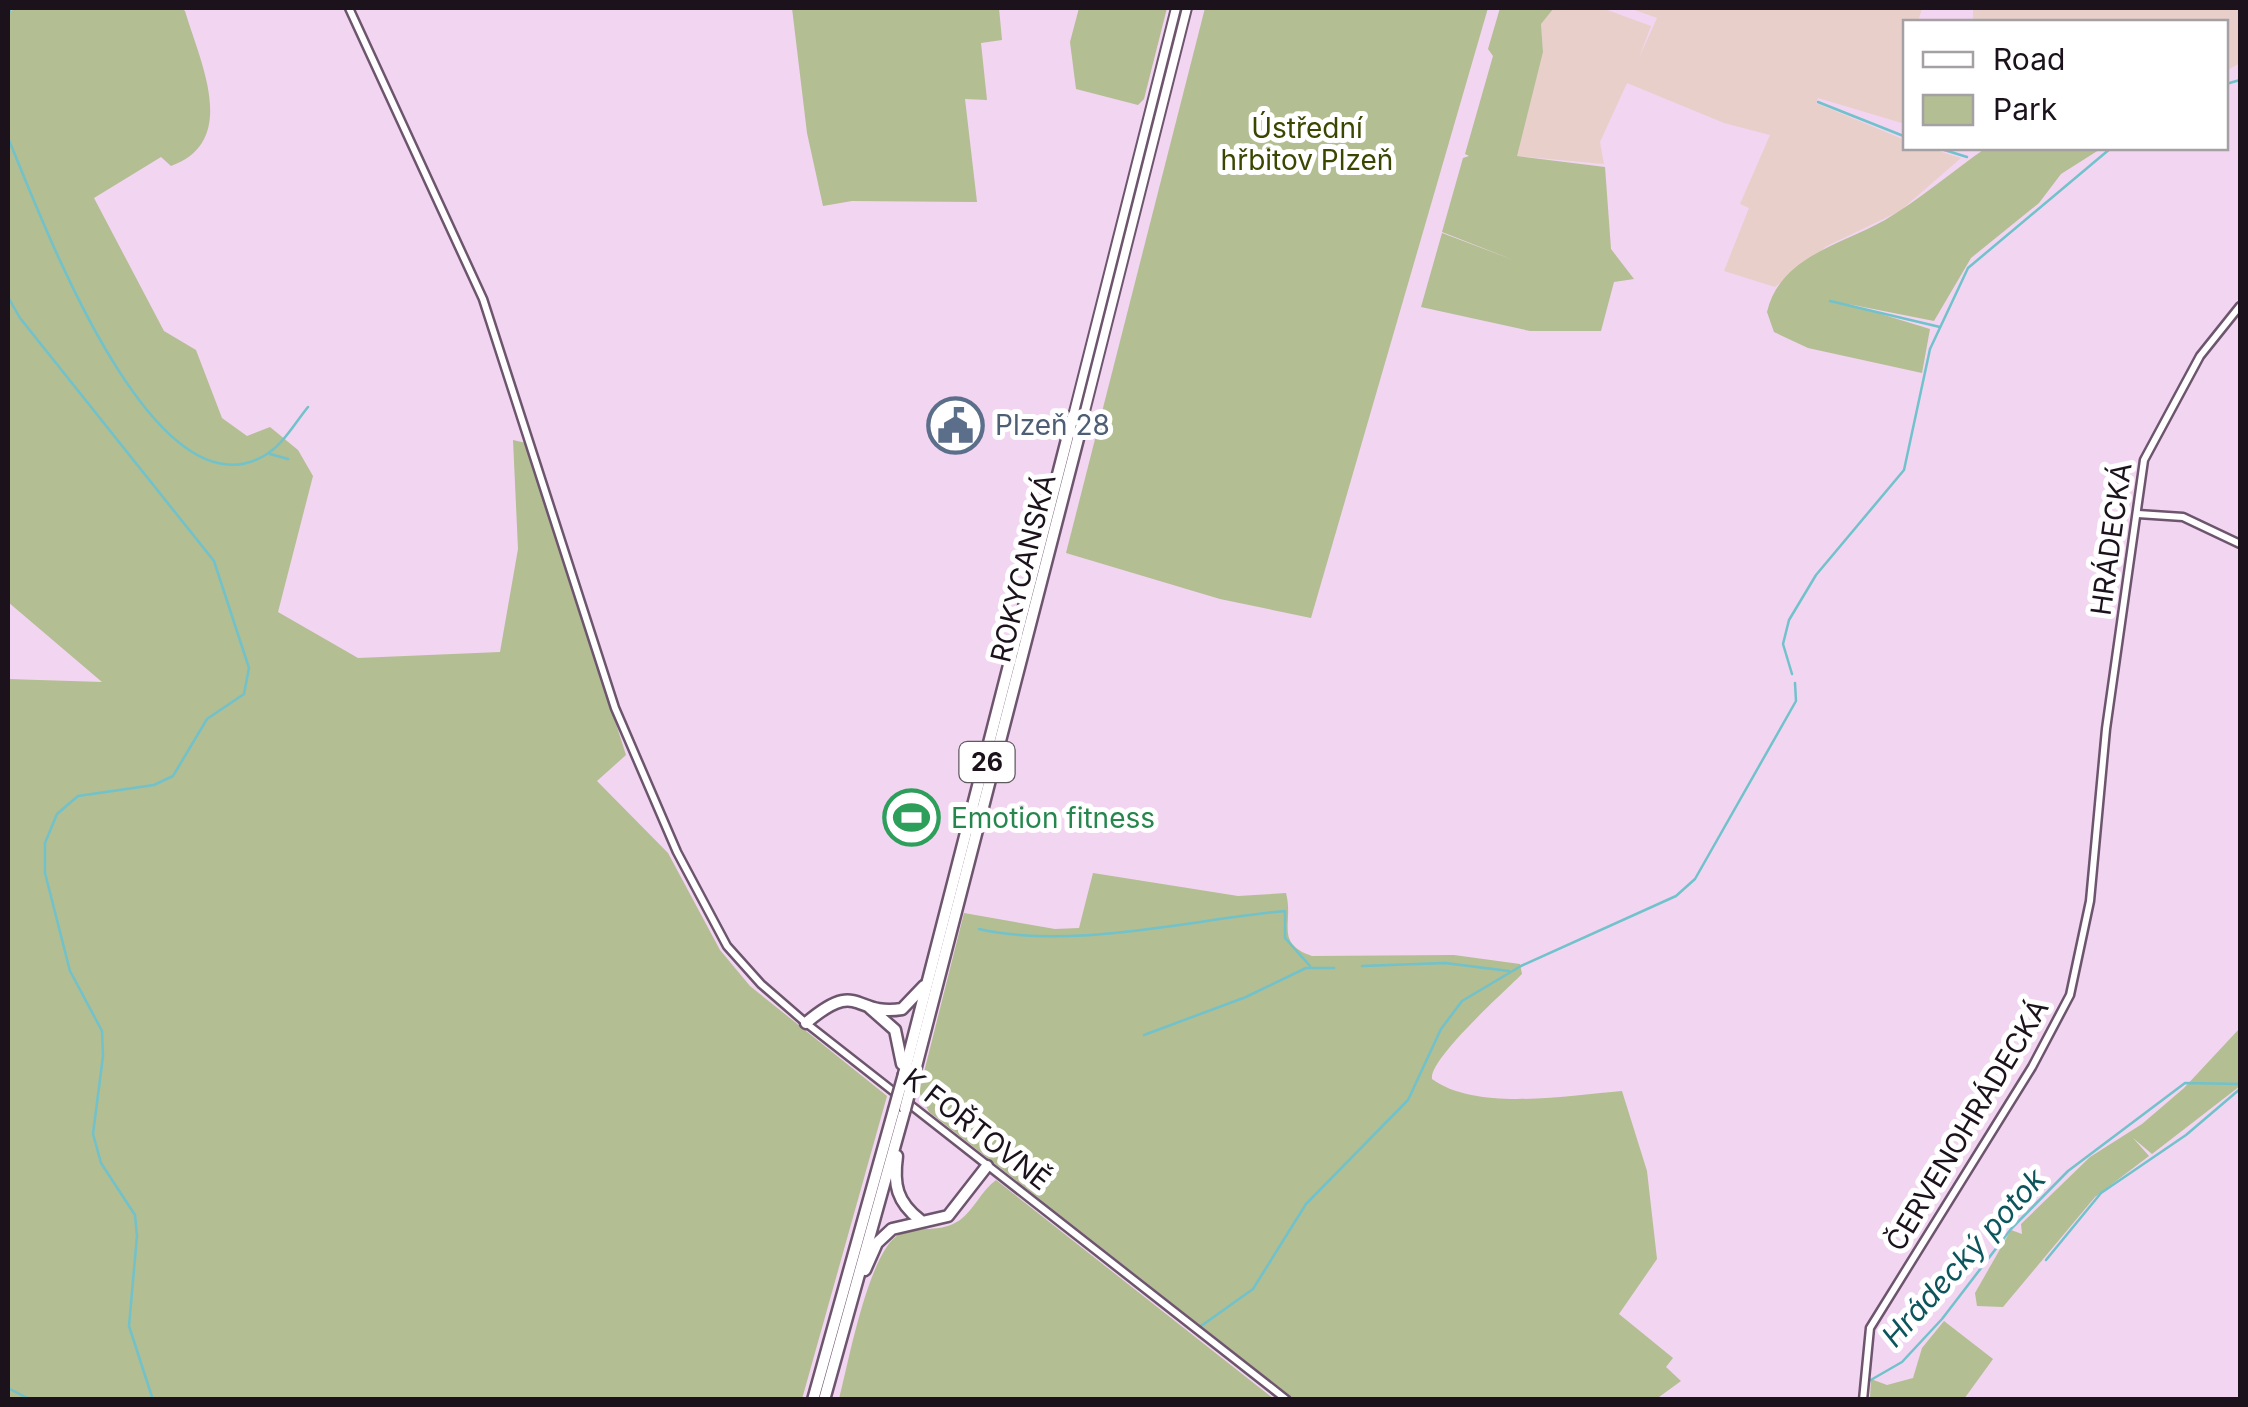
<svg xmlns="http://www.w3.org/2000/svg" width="2248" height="1407" viewBox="0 0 2248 1407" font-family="Inter,sans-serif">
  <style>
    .industrial { fill: #e9cfca }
    .green { fill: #b3be92 }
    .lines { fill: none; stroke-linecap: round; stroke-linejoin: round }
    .stream { stroke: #71c2cb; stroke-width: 2.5 }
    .minor-casing { stroke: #6d556e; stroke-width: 11 }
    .major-casing { stroke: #6d556e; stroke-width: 12 }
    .highway-casing { stroke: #6d556e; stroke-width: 15 }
    .minor { stroke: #fff; stroke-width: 6 }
    .major { stroke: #fff; stroke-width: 8 }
    .highway { stroke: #fff; stroke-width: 10 }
    .highway-bridge-casing { stroke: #6d556e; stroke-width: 15; stroke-linecap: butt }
    .highway-bridge { stroke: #fff; stroke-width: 10 }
    .labels { text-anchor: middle; stroke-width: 10; stroke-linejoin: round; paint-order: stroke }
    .shield { fill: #fff; stroke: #5f5960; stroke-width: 2.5 }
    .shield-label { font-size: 25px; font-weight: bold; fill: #1b121c }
    .park-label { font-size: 28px; fill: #3b4600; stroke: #fff }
    .service-label { font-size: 28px; fill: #4e5e75; stroke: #fff; text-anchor: start }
    .street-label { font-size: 28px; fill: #1b121c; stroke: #fff }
    .leisure-label { font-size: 28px; fill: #27864d; stroke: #fff; text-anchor: start }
    .water-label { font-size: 30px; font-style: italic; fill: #0d555c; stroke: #fff }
  </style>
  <rect width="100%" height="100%" fill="#f2d5f1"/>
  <g class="industrial">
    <path d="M 1554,8 L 1602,8 L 1651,26 L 1639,58 L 1657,18 L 1629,8 L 1922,8 L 1918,22 L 1906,22 L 1905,124 L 1818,98 L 1816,103 L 1905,140 L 1906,148 L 1929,148 L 1961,158 L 1900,211 L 1827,246 L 1775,287 L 1724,271 L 1749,208 L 1740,204 L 1770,135 L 1724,123 L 1627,83 L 1600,142 L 1604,164 L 1516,156 L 1543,52 L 1541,24 Z"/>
    <path d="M 1973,8 L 2240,8 L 2240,63 L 2226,71 L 2226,22 L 1973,22 Z"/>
  </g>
  <g class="green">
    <path d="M 14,8 L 181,8 L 185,11 C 200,62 240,141 171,166 L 161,157 L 94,198 L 164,331 L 196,350 L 222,418 L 247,436 L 270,427 L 298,450 L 313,476 L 278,612 L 358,658 L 500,652 L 518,549 L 513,440 L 526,443 L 626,755 L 597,781 L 668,853 L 720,950 L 750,986 L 887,1096 L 802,1399 L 8,1399 L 8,679 L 102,682 L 8,602 L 8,15 Z"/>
    <path d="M 792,8 L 999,8 L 1002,40 L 981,43 L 987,100 L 965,99 L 977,202 L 852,201 L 823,206 L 807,133 Z"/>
    <path d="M 1079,8 L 1167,8 L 1144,99 L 1138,105 L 1076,89 L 1070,42 Z"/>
    <path d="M 1205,8 L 1488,8 L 1311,618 L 1220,599 L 1066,553 Z"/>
    <path d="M 1500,8 L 1554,8 L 1541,24 L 1543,52 L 1517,156 L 1605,167 L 1611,249 L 1634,279 L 1614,282 L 1601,331 L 1530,331 L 1421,307 L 1442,233 L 1516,261 L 1442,232 L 1463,158 L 1469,156 L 1465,154 L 1493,56 L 1488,49 Z"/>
    <path d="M 1986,148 L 2102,148 L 2061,174 L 2039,203 L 1971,258 L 1934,321 L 1848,304 L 1930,329 L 1922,373 L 1808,348 L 1774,332 L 1767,312 C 1780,256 1843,244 1885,220 C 1919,200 1954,170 1986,148 Z"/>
    <path d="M 1093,873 L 1238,896 L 1286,893 C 1294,923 1274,943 1312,956 L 1454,955 L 1520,964 L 1522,974 C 1504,992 1429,1059 1432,1079 C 1477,1112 1569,1095 1622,1091 L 1647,1171 L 1657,1259 L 1619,1314 L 1673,1358 L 1666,1367 L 1681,1381 L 1655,1400 L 1294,1399 L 929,1112 L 919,1092 L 964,913 L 1055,929 L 1079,928 Z"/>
    <path d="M 2240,1028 L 2240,1086 L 2152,1154 L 2133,1138 L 2149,1156 L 2095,1197 L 2003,1307 L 1977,1306 L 1975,1293 L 2011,1230 L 2022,1234 L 2021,1224 L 2090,1157 L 2142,1124 L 2184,1088 Z"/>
    <path d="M 996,1180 L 1274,1399 L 839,1399 C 848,1365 869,1249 900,1234 C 919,1225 940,1234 960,1220 C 974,1210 981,1191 996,1180 Z"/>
    <path d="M 1944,1321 L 1993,1359 L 1964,1399 L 1870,1399 L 1871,1379 L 1887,1385 L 1913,1378 L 1922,1348 Z"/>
  </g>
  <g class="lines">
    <g class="stream">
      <path d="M 8,15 L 11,8"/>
      <path d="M 2226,84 L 2240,80"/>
      <path d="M 1818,102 L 1906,137"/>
      <path d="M 8,138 C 39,210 149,517 262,457 C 282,447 294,424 308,407"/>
      <path d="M 1938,148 L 1967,157"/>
      <path d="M 8,297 L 20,318 L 214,561 L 249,668 L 244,694 L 207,719 L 173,776 L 154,785 L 78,796 L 57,814 L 45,843 L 45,873 L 70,971 L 102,1031 L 103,1056 L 93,1134 L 101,1163 L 135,1215 L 137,1236 L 129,1326 L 153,1400"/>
      <path d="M 1830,301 L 1940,327"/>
      <path d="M 270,454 L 288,459"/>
      <path d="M 1792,674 L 1783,644 L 1789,620 L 1816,575 L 1904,470 L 1930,349 L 1968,268 L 2111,148"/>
      <path d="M 979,929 C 1072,950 1189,920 1285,911 L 1285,938 L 1310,966"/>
      <path d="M 1362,966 L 1445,963 L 1509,971"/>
      <path d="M 1144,1035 L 1246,997 L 1306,968 L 1334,968"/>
      <path d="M 2046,1260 L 2101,1193 L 2186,1135 L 2240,1089"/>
      <path d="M 1201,1326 L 1253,1289 L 1306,1204 L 1408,1100 L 1441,1029 L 1462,1001 L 1521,966 L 1676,896 L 1695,879 L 1796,701 L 1795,683"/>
      <path d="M 1869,1381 L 1902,1362 L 1942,1319 L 2011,1229 L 2068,1171 L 2185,1083 L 2240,1084"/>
      <path d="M 8,1388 L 31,1400"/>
    </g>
    <defs>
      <g id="minor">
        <path d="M 349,8 L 483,299 L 615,708 L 677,852 L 727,946 L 761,984 L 806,1023 L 1287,1400"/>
        <path d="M 2138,514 L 2183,517 L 2240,544"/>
        <path d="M 1863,1400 L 1870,1328 L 2032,1067 L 2070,995 L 2090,901 L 2106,729 L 2144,460 L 2200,356 L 2240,306"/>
      </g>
      <g id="major">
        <path d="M 1073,416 L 1176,8"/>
        <path d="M 1081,427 L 1187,8"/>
      </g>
      <g id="highway">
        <path d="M 870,1008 L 895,1030 L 902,1064"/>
        <path d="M 806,1023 C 860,977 853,1017 902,1009 L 924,986"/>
        <path d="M 904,1074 L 1073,416"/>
        <path d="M 911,1086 L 1081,427"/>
        <path d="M 897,1156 C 893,1185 897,1202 920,1220"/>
        <path d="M 865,1270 L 877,1243 L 892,1229 L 948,1216 L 987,1166"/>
        <path d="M 813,1400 L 894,1110"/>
        <path d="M 824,1400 L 905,1109"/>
      </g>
    </defs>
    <use href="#minor" class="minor-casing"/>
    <use href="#major" class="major-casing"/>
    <use href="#highway" class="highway-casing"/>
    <use href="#minor" class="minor"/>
    <use href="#major" class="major"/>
    <use href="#highway" class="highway"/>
    <defs>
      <g id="highway-bridge">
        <path d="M 905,1109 L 911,1086"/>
        <path d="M 894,1110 L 904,1074"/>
      </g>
    </defs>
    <use href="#highway-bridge" class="highway-bridge-casing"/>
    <use href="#highway-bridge" class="highway-bridge"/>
  </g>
  <defs>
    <symbol id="civic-ring" viewBox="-11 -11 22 22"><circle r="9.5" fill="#fff" stroke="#5c6f8a" stroke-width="1.5"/><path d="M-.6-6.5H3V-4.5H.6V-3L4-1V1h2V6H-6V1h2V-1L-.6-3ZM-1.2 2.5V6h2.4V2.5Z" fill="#5c6f8a"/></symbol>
    <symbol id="stadium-ring" viewBox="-11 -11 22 22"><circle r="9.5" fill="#fff" stroke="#2e9e5b" stroke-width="1.5"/><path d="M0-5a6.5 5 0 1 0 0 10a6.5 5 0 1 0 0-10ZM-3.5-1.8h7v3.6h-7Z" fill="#2e9e5b"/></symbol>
  </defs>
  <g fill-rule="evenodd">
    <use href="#civic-ring" x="924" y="394" width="63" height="63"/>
    <use href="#stadium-ring" x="880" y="786" width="63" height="63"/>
  </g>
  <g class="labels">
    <rect class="shield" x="959.5" y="742" width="55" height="40" rx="8"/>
    <g class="shield-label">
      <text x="987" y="771">26</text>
    </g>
    <g class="park-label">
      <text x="1307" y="138">Ústřední<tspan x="1307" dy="32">hřbitov Plzeň</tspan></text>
    </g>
    <g class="service-label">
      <text x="995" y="435">Plzeň 28</text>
    </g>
    <g class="street-label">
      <text transform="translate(2111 539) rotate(-82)" y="10">HRÁDECKÁ</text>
      <text transform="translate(1023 568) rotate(-76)" y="10">ROKYCANSKÁ</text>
      <text transform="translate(1967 1125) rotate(-59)" y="10">ČERVENOHRÁDECKÁ</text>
      <text transform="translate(977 1129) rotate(38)" y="10">K FOŘTOVNĚ</text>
    </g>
    <g class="leisure-label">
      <text x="951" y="828">Emotion fitness</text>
    </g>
    <g class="water-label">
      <text transform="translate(1964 1258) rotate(-48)" y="10">Hrádecký potok</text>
    </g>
  </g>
  <rect width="2248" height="1407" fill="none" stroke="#1b121c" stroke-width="20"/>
  <rect x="1903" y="20" width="325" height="130" fill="#ffffff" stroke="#a4a0a4" stroke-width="2.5"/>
  <rect x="1923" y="52" width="50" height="15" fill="#ffffff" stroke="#a4a0a4" stroke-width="2.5"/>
  <text x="1993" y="70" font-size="30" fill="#1b121c">Road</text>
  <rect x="1923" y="95" width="50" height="30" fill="#b3be92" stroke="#a4a0a4" stroke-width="2.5"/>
  <text x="1993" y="120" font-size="30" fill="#1b121c">Park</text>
</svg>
